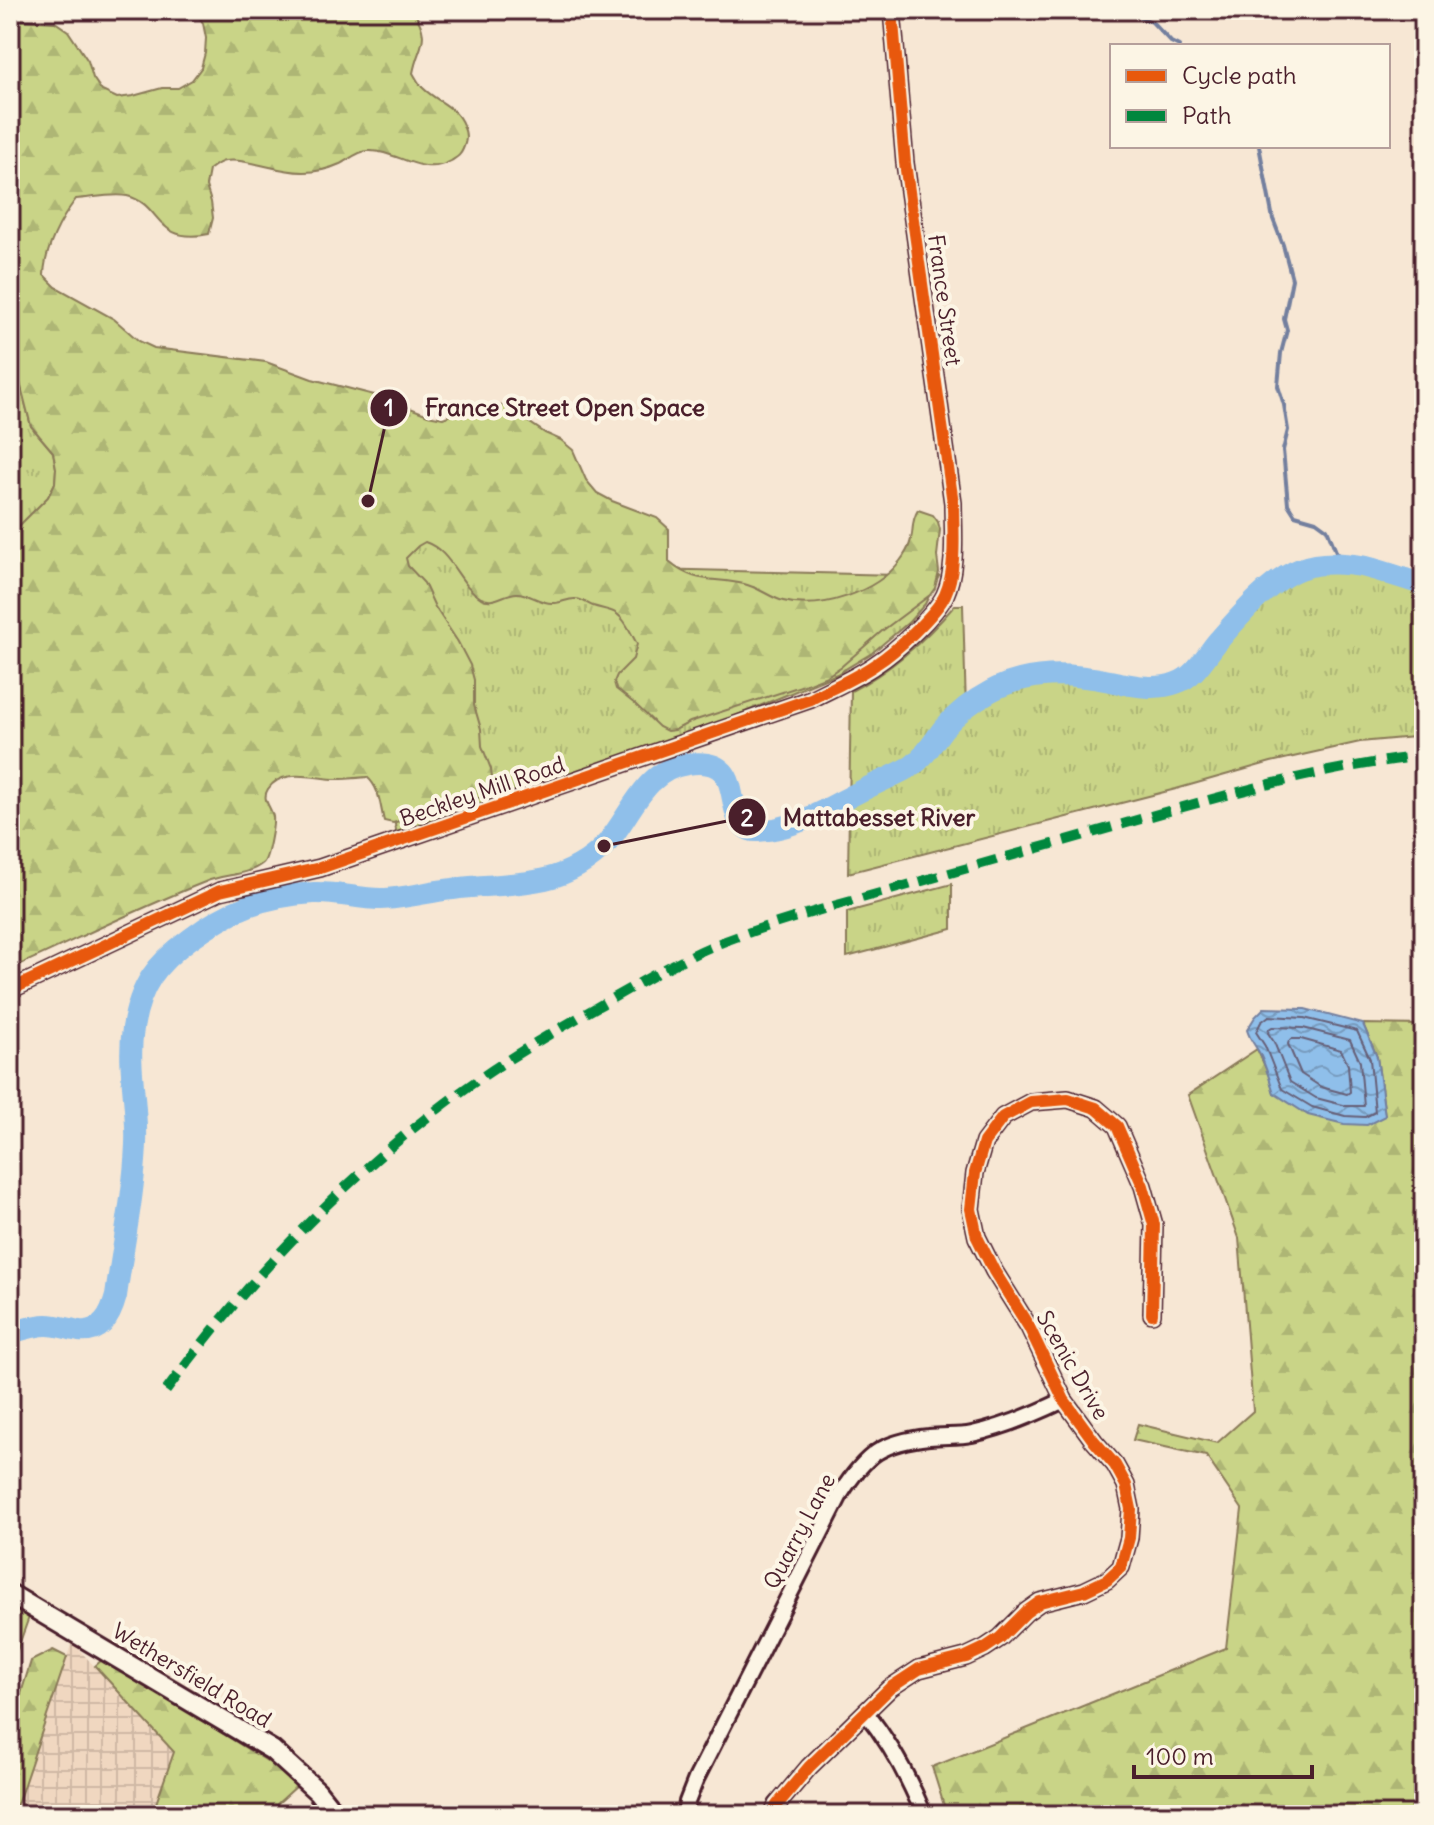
<svg xmlns="http://www.w3.org/2000/svg" width="1434" height="1825" viewBox="0 0 1434 1825" font-family="Delius,sans-serif">
  <style>
    .industrial { fill: url(#industrial-grid) }
    .grass { fill: url(#grass-tufts); stroke: #8a7a59; stroke-width: 2 }
    .forest { fill: url(#forest-firs); stroke: #8a7a59; stroke-width: 2 }
    .water { fill: url(#water-waves); stroke: #737f9e; stroke-width: 2 }
    .lines { fill: none; stroke-linecap: round; stroke-linejoin: round }
    .shore { stroke: #665f77; stroke-width: 2 }
    .stream { stroke: #737f9e; stroke-width: 4 }
    .river { stroke: #8fbfea; stroke-width: 22 }
    .minor-casing { stroke: #4a1f2b; stroke-width: 20 }
    .tertiary-casing { stroke: #4a1f2b; stroke-width: 24 }
    .minor { stroke: #fcf5e5; stroke-width: 14 }
    .tertiary { stroke: #fcf5e5; stroke-width: 18 }
    .quiet { stroke: #00873e; stroke-width: 10; stroke-dasharray: 20 10; stroke-linecap: butt }
    .cycleway-casing { stroke: #fcf5e5; stroke-width: 17 }
    .cycleway { stroke: #e8590c; stroke-width: 12 }
    .labels { text-anchor: middle; stroke-width: 8; stroke-linejoin: round; paint-order: stroke }
    .street-label { font-size: 22px; fill: #4a1f2b; stroke: #fcf5e5 }
    .leader { fill: none; stroke: #4a1f2b; stroke-width: 3 }
    .callout-dot { fill: #4a1f2b; stroke: #fcf5e5; stroke-width: 3 }
    .mark-label { font-size: 24px; text-anchor: middle; font-weight: bold; fill: #fff }
    .callout-label { font-size: 24px; text-anchor: middle; font-weight: bold; fill: #4a1f2b; stroke: #fcf5e5; stroke-width: 8; stroke-linejoin: round; paint-order: stroke }
  </style>
  <defs>
    <pattern id="industrial-grid" width="8" height="8" patternUnits="userSpaceOnUse" patternTransform="scale(2)"><rect width="8" height="8" fill="#f0d7c0"/><path d="M0 4h8M4 0v8" fill="none" stroke="#cfb8a5"/></pattern>
    <pattern id="grass-tufts" width="24" height="20" patternUnits="userSpaceOnUse" patternTransform="scale(2)"><rect width="24" height="20" fill="#c9d487"/><path d="M3 7l-1-3M5 7V3M7 7l1-3M15 17l-1-3M17 17v-4M19 17l1-3" fill="none" stroke="#aeb675"/></pattern>
    <pattern id="forest-firs" width="22" height="20" patternUnits="userSpaceOnUse" patternTransform="scale(2)"><rect width="22" height="20" fill="#c9d487"/><path d="M5 1l3.5 6h-7zM16 11l3.5 6h-7z" fill="#aeb675"/></pattern>
    <pattern id="water-waves" width="16" height="10" patternUnits="userSpaceOnUse" patternTransform="scale(2)"><rect width="16" height="10" fill="#8fbfea"/><path d="M0 5q4-4 8 0t8 0" fill="none" stroke="#779bbe"/></pattern>
  </defs>
  <rect width="100%" height="100%" fill="#f7e7d4"/>
  <filter id="ink" filterUnits="userSpaceOnUse"><feTurbulence type="fractalNoise" baseFrequency=".0125" numOctaves="2"/><feDisplacementMap in="SourceGraphic" scale="16" xChannelSelector="R" yChannelSelector="G"/><feConvolveMatrix kernelMatrix="1 2 1 2 8 2 1 2 1" color-interpolation-filters="sRGB"/></filter>
  <g filter="url(#ink)">
    <path class="industrial" d="M 72,1642 L 174,1752 L 152,1815 L 11,1815 L 18,1802 Z"/>
    <g class="grass">
      <path d="M 10,337 L 14,348 L 15,363 L 31,426 L 53,452 L 56,468 L 55,483 L 48,497 L 19,526 L 10,530 Z"/>
      <path d="M 242,464 L 611,568 L 939,576 L 925,604 L 909,622 L 872,653 L 837,674 L 728,719 L 564,779 L 397,836 L 386,772 Z"/>
      <path d="M 1327,564 L 1369,568 L 1424,585 L 1424,736 L 1360,742 L 1271,762 L 1176,789 L 848,873 L 851,691 C 892,670 925,640 955,605 L 963,605 L 966,709 C 1017,670 1057,671 1117,682 C 1136,686 1159,690 1178,683 C 1193,676 1201,661 1212,648 C 1232,624 1268,583 1297,570 C 1306,566 1317,564 1327,564 Z"/>
      <path d="M 952,884 L 952,929 L 847,957 L 847,912 Z"/>
    </g>
    <g class="forest">
      <path d="M 195,10 L 413,10 C 432,42 419,42 413,73 C 416,78 419,84 423,88 C 437,102 456,106 463,125 C 467,134 467,140 463,149 C 460,156 457,157 451,161 C 421,178 396,149 367,151 C 359,151 348,160 340,164 C 329,169 316,172 304,172 C 279,173 249,158 225,161 C 219,162 213,167 209,170 L 206,186 L 211,202 L 213,218 L 209,234 C 153,245 163,204 127,196 C 114,193 91,198 76,199 C 60,220 45,249 44,275 L 56,287 L 114,319 L 139,341 L 154,348 L 266,362 L 312,379 L 382,397 L 428,415 L 443,418 L 473,407 L 489,405 L 505,406 L 545,433 L 561,440 L 573,450 L 586,480 L 597,493 L 612,501 L 657,518 L 669,529 L 669,562 C 695,584 713,577 744,584 C 758,587 769,597 783,601 C 821,611 876,592 900,561 C 904,556 910,546 911,539 C 914,528 911,521 918,510 L 933,515 L 938,522 L 940,530 L 937,556 L 939,572 L 935,588 L 930,595 L 882,631 L 842,666 L 827,676 L 804,685 L 690,722 L 675,730 L 667,731 L 659,727 L 635,704 L 616,689 L 614,682 L 617,675 L 633,659 L 637,644 C 630,632 624,615 611,611 C 605,609 599,608 593,606 C 588,604 581,599 576,599 C 568,598 560,604 552,603 C 539,603 529,593 517,593 C 504,593 494,605 481,598 C 458,584 452,551 425,542 L 418,546 L 406,558 L 408,566 L 424,583 L 435,607 L 458,642 L 470,665 L 474,680 L 474,705 L 481,729 L 482,746 L 491,769 L 493,786 L 488,793 L 473,801 L 440,809 L 425,816 L 409,818 L 393,823 L 384,821 C 380,806 380,788 367,777 C 357,778 347,779 337,779 C 316,779 282,767 268,789 C 261,800 271,806 273,817 C 274,824 268,859 263,863 C 248,876 223,874 205,882 C 139,908 75,940 10,969 L 10,530 L 19,526 L 48,497 L 55,483 L 56,468 L 53,452 L 31,426 L 15,363 L 14,348 L 10,337 L 10,19 L 55,22 L 68,31 L 88,61 L 93,78 L 102,91 L 117,98 L 133,96 L 162,88 L 178,88 L 192,80 L 201,68 L 205,53 L 206,38 L 203,23 Z"/>
      <path d="M 1363,1024 L 1424,1025 L 1424,1815 L 947,1815 L 932,1767 L 1226,1648 L 1242,1509 L 1206,1456 L 1133,1440 L 1138,1424 L 1217,1443 L 1253,1411 L 1239,1238 L 1188,1095 L 1257,1049 L 1269,1075 L 1274,1093 L 1385,1116 L 1377,1057 Z"/>
      <path d="M 10,1607 L 29,1617 L 10,1670 Z"/>
      <path d="M 53,1650 L 67,1657 L 18,1802 L 10,1815 L 10,1729 L 31,1661 Z"/>
      <path d="M 103,1659 L 267,1761 L 298,1785 L 265,1815 L 152,1815 L 174,1752 L 95,1666 Z"/>
    </g>
    <path class="water" d="M 1264,1008 L 1305,1009 L 1363,1024 L 1377,1057 L 1385,1116 L 1367,1125 L 1344,1124 L 1308,1115 L 1274,1093 C 1270,1080 1266,1067 1260,1054 C 1255,1045 1250,1040 1247,1030 L 1255,1017 Z"/>
    <g class="lines">
      <g class="shore">
        <path d="M 1269,1016 L 1304,1018 L 1357,1031 L 1370,1059 L 1375,1112 L 1365,1117 L 1345,1116 L 1312,1107 L 1282,1089 L 1265,1046 L 1256,1032 L 1261,1022 Z"/>
        <path d="M 1272,1027 L 1303,1028 L 1350,1040 L 1360,1062 L 1364,1106 L 1347,1106 L 1316,1098 L 1290,1082 L 1274,1042 L 1268,1033 L 1269,1029 Z"/>
        <path d="M 1292,1039 L 1301,1039 L 1341,1050 L 1348,1065 L 1350,1092 L 1347,1094 L 1321,1087 L 1301,1074 L 1288,1044 L 1289,1041 Z"/>
      </g>
      <g class="stream">
        <path d="M 1123,10 L 1152,22 L 1171,42 L 1179,46"/>
        <path d="M 1259,146 L 1273,219 L 1283,245 L 1292,279 L 1284,319 L 1287,330 L 1281,353 L 1278,386 L 1284,405 L 1288,430 L 1283,450 L 1288,504 L 1295,515 L 1316,521 L 1327,529 L 1341,564"/>
      </g>
      <path class="river" d="M 10,1333 C 22,1330 34,1325 47,1325 C 58,1325 68,1329 79,1331 C 102,1334 111,1315 116,1296 C 123,1245 134,1195 136,1144 C 138,1106 127,1066 133,1028 C 140,985 156,964 190,939 C 230,909 264,896 314,893 C 337,892 358,899 381,899 C 405,899 429,891 453,889 C 483,885 515,886 545,879 C 568,874 591,861 607,843 C 632,814 644,770 687,764 C 751,755 719,817 750,830 C 755,832 762,831 768,830 C 803,825 831,806 863,790 C 879,782 896,775 912,766 C 926,756 933,742 943,729 C 956,714 974,700 991,691 C 1029,671 1069,673 1110,681 C 1131,685 1155,691 1176,683 C 1195,677 1206,655 1218,641 C 1239,617 1270,580 1300,569 C 1321,561 1345,563 1366,567 C 1386,572 1405,579 1424,585"/>
      <defs>
        <g id="minor">
          <path d="M 10,990 L 220,891 L 320,868 L 811,699 C 832,688 856,678 876,664 C 895,652 936,614 945,595 C 957,569 953,530 953,503 L 905,163 L 892,10"/>
          <path d="M 866,1713 C 891,1744 909,1778 924,1815"/>
          <path d="M 685,1815 L 687,1802 L 696,1779 L 841,1493 C 866,1454 882,1442 929,1437 C 943,1435 958,1437 972,1434 C 1004,1427 1035,1414 1064,1400"/>
          <path d="M 773,1815 L 777,1805 L 809,1767 L 890,1688 L 919,1669 L 966,1657 L 985,1648 L 1000,1638 L 1026,1612 L 1040,1602 L 1084,1591 L 1107,1580 L 1121,1567 L 1129,1538 L 1131,1509 L 1126,1485 L 1115,1465 L 1094,1441 L 1064,1400 L 1029,1327 L 994,1271 L 977,1237 L 971,1209 L 975,1173 L 984,1142 L 1003,1117 L 1031,1102 L 1068,1099 L 1096,1108 L 1117,1126 L 1143,1186 L 1154,1225 L 1152,1314"/>
        </g>
        <path id="tertiary" d="M 10,1594 L 272,1750 L 317,1791 L 336,1815"/>
      </defs>
      <use href="#minor" class="minor-casing"/>
      <use href="#tertiary" class="tertiary-casing"/>
      <use href="#minor" class="minor"/>
      <use href="#tertiary" class="tertiary"/>
      <path class="quiet" d="M 166,1391 C 243,1286 334,1188 438,1109 C 488,1070 542,1038 597,1007 C 638,984 677,960 720,943 C 772,923 826,908 880,893 C 936,877 992,861 1049,845 C 1172,811 1296,770 1424,756"/>
      <defs>
        <g id="cycleway">
          <path d="M 10,990 L 220,891 L 320,868 L 811,699 C 832,688 856,678 876,664 C 895,652 936,614 945,595 C 957,569 953,530 953,503 L 905,163 L 892,10"/>
          <path d="M 773,1815 L 777,1805 L 809,1767 L 890,1688 L 919,1669 L 966,1657 L 985,1648 L 1000,1638 L 1026,1612 L 1040,1602 L 1084,1591 L 1107,1580 L 1121,1567 L 1129,1538 L 1131,1509 L 1126,1485 L 1115,1465 L 1094,1441 L 1064,1400 L 1029,1327 L 994,1271 L 977,1237 L 971,1209 L 975,1173 L 984,1142 L 1003,1117 L 1031,1102 L 1068,1099 L 1096,1108 L 1117,1126 L 1143,1186 L 1154,1225 L 1152,1314"/>
        </g>
      </defs>
      <use href="#cycleway" class="cycleway-casing"/>
      <use href="#cycleway" class="cycleway"/>
    </g>
  </g>
  <g class="labels">
    <g class="street-label">
      <text transform="translate(945 300) rotate(82)" y="8">France Street</text>
      <text transform="translate(482 791) rotate(-19)" y="8">Beckley Mill Road</text>
      <text transform="translate(1073 1365) rotate(60)" y="8">Scenic Drive</text>
      <text transform="translate(799 1531) rotate(-62)" y="8">Quarry Lane</text>
      <text transform="translate(192 1675) rotate(31)" y="8">Wethersfield Road</text>
    </g>
  </g>
  <path class="leader" d="M368 501L389 408M604 846L747 817"/>
  <g class="callout-dot">
    <circle cx="368" cy="501" r="8"/>
    <circle cx="604" cy="846" r="8"/>
    <circle cx="389" cy="408" r="20"/>
    <circle cx="747" cy="817" r="20"/>
  </g>
  <g class="mark-label">
    <text x="389" y="416">1</text>
    <text x="747" y="826">2</text>
  </g>
  <g class="callout-label">
    <text x="565" y="416">France Street Open Space</text>
    <text x="879" y="826">Mattabesset River</text>
  </g>
  <rect width="1434" height="1825" fill="none" stroke="#fcf5e5" stroke-width="40"/>
  <rect x="20" y="20" width="1394" height="1785" fill="none" stroke="#4a1f2b" stroke-width="3" filter="url(#ink)"/>
  <rect x="1110" y="44" width="280" height="104" fill="#fcf5e5" stroke="#b59f9b" stroke-width="2"/>
  <rect x="1126" y="70" width="40" height="12" fill="#e8590c" stroke="#b59f9b" stroke-width="2"/>
  <text x="1182" y="84" font-size="24" fill="#4a1f2b">Cycle path</text>
  <rect x="1126" y="110" width="40" height="12" fill="#00873e" stroke="#b59f9b" stroke-width="2"/>
  <text x="1182" y="124" font-size="24" fill="#4a1f2b">Path</text>
  <path d="M1134 1765v12h178v-12" fill="none" stroke="#4a1f2b" stroke-width="4"/>
  <text x="1146" y="1765" font-size="24" fill="#4a1f2b" stroke="#fcf5e5" stroke-width="6" paint-order="stroke">100 m</text>
</svg>
